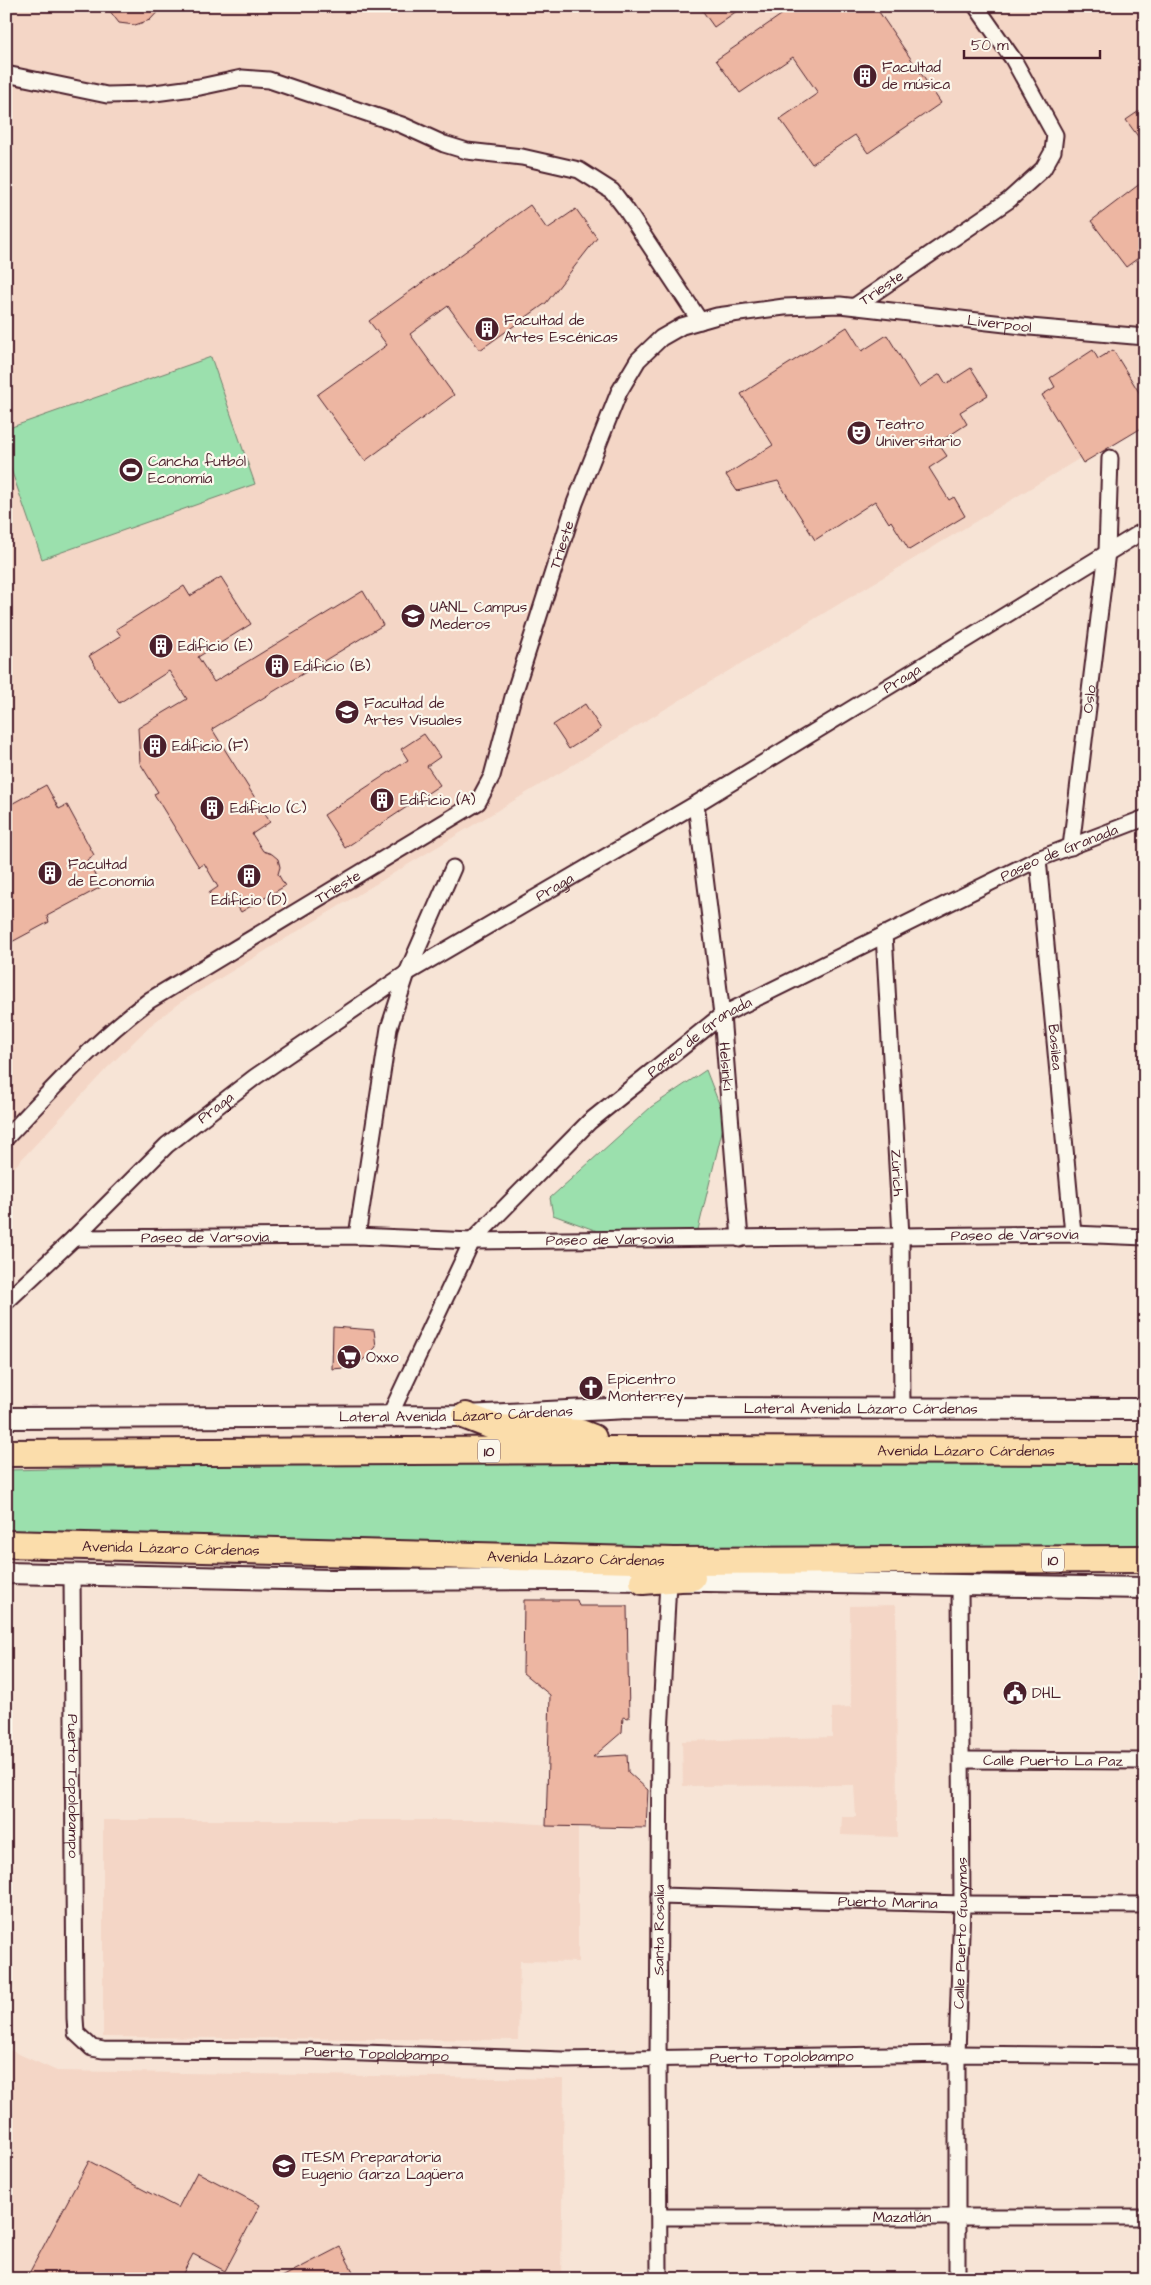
<svg xmlns="http://www.w3.org/2000/svg" width="1151" height="2285" viewBox="0 0 1151 2285" font-family="'Architects Daughter',sans-serif">
  <style>
    .built { fill: #f4d6c6 }
    .green { fill: #9be0ad; stroke: #72806c }
    .building { fill: #edb6a2; stroke: #4a1f2b }
    .lines { fill: none; stroke-linecap: round; stroke-linejoin: round }
    .street-casing { stroke: #4a1f2b; stroke-width: 19 }
    .secondary-casing { stroke: #4a1f2b; stroke-width: 24 }
    .highway-casing { stroke: #4a1f2b; stroke-width: 30 }
    .street { stroke: #fbf7ec; stroke-width: 15 }
    .secondary { stroke: #fbf7ec; stroke-width: 20 }
    .highway { stroke: #fbddab; stroke-width: 26 }
    .labels { text-anchor: middle; stroke-width: 4.5; stroke-linejoin: round; paint-order: stroke }
    .shield { fill: #fbf7ec; stroke: #7f6065; stroke-width: 1 }
    .shield-label { font-size: 14px; font-weight: bold; fill: #4a1f2b }
    .poi-label { font-size: 15px; fill: #4a1f2b; stroke: #fbf7ec; text-anchor: start }
    .street-label { font-size: 15px; fill: #4a1f2b; stroke: #fbf7ec }
  </style>
  <rect width="100%" height="100%" fill="#f7e4d6"/>
  <filter id="ink" filterUnits="userSpaceOnUse"><feTurbulence type="fractalNoise" baseFrequency=".02" numOctaves="2"/><feDisplacementMap in="SourceGraphic" scale="10" xChannelSelector="R" yChannelSelector="G"/><feConvolveMatrix kernelMatrix="1 2 1 2 8 2 1 2 1" color-interpolation-filters="sRGB"/></filter>
  <g filter="url(#ink)">
    <g class="built">
      <path d="M 6,6 L 1145,6 L 1145,419 L 179,1003 L 151,1025 L 108,1067 L 6,1176 Z"/>
      <path d="M 896,1605 L 897,1837 L 841,1835 L 842,1817 L 856,1817 L 854,1785 L 683,1786 L 682,1741 L 832,1737 L 832,1708 L 851,1707 L 850,1606 Z"/>
      <path d="M 103,1820 L 487,1820 L 578,1827 L 578,1962 L 520,1961 L 518,2040 L 103,2037 Z"/>
      <path d="M 6,2051 L 12,2051 L 57,2071 L 564,2079 L 561,2279 L 6,2279 Z"/>
    </g>
    <g class="green">
      <path d="M 211,357 L 255,484 L 42,559 L 6,455 L 6,429 Z"/>
      <path d="M 706,1070 L 725,1119 L 698,1230 L 600,1232 L 553,1215 L 550,1198 L 651,1107 Z"/>
      <path d="M 1145,1451 L 1145,1559 L 6,1534 L 6,1470 L 613,1457 Z"/>
    </g>
    <g class="building">
      <path d="M 106,6 L 163,6 L 150,20 L 135,25 L 119,23 Z"/>
      <path d="M 699,6 L 744,6 L 714,27 Z"/>
      <path d="M 794,6 L 875,6 L 941,103 L 868,153 L 855,135 L 812,164 L 780,119 L 818,93 L 793,57 L 740,93 L 716,60 Z"/>
      <path d="M 1145,107 L 1145,146 L 1126,120 Z"/>
      <path d="M 1145,180 L 1145,253 L 1126,267 L 1091,221 Z"/>
      <path d="M 530,205 L 547,229 L 576,209 L 597,238 L 546,303 L 480,350 L 448,306 L 410,334 L 454,395 L 365,461 L 317,395 L 387,345 L 369,321 Z"/>
      <path d="M 847,327 L 862,351 L 887,335 L 919,387 L 940,374 L 946,384 L 971,368 L 988,395 L 960,412 L 967,424 L 938,443 L 947,456 L 929,468 L 949,500 L 954,497 L 965,516 L 909,550 L 891,521 L 889,523 L 875,501 L 815,540 L 778,481 L 737,491 L 726,475 L 773,445 L 741,394 Z"/>
      <path d="M 1093,350 L 1098,359 L 1113,350 L 1145,402 L 1145,426 L 1083,463 L 1042,395 L 1055,387 L 1050,378 Z"/>
      <path d="M 221,577 L 251,624 L 198,657 L 214,682 L 363,591 L 383,625 L 212,729 L 270,822 L 252,834 L 263,851 L 272,854 L 278,859 L 280,867 L 278,874 L 285,886 L 241,912 L 233,899 L 218,908 L 209,893 L 218,887 L 204,863 L 199,867 L 154,794 L 158,792 L 140,763 L 138,728 L 187,699 L 169,671 L 119,703 L 89,656 L 121,636 L 116,629 L 184,586 L 190,596 Z"/>
      <path d="M 585,704 L 601,729 L 569,749 L 553,725 Z"/>
      <path d="M 424,734 L 440,757 L 427,766 L 440,785 L 345,848 L 324,815 L 408,760 L 401,749 Z"/>
      <path d="M 46,785 L 59,809 L 67,805 L 94,855 L 87,860 L 101,887 L 47,916 L 49,922 L 6,945 L 6,807 Z"/>
      <path d="M 333,1327 L 374,1330 L 376,1347 L 356,1367 L 332,1369 Z"/>
      <path d="M 524,1600 L 577,1600 L 579,1606 L 627,1606 L 629,1718 L 623,1717 L 622,1732 L 593,1757 L 627,1755 L 628,1772 L 648,1790 L 646,1828 L 546,1826 L 550,1695 L 523,1673 Z"/>
      <path d="M 89,2161 L 178,2208 L 197,2172 L 260,2205 L 225,2271 L 193,2254 L 180,2279 L 26,2279 Z"/>
      <path d="M 340,2247 L 357,2279 L 278,2279 Z"/>
    </g>
    <g class="lines">
      <defs>
        <g id="street">
          <path d="M 6,74 L 107,95 L 147,94 L 200,87 L 242,78 L 269,80 L 402,125 L 444,144 L 467,151 L 522,157 L 579,170 L 612,191 L 625,208 L 700,321"/>
          <path id="s1" d="M 855,306 L 1009,200 L 1043,169 L 1053,151 L 1055,135 L 1013,59 L 976,6"/>
          <path id="s2" d="M 696,804 L 722,1015 L 740,1239"/>
          <path id="s3" d="M 1071,847 L 1107,552 L 1110,458"/>
          <path id="s4" d="M 1038,859 L 1073,1234"/>
          <path id="s5" d="M 884,934 L 901,1236 L 902,1410"/>
          <path id="s6" d="M 6,1138 C 52,1089 96,1040 150,1000 L 478,802 L 492,776 L 513,697 L 575,503 L 619,392 L 638,360 L 661,338 L 682,326 L 717,316 L 784,307 L 840,305 L 1030,327 L 1145,337"/>
          <path d="M 357,1236 L 389,1028 L 407,973 L 453,868"/>
          <path id="s7" d="M 74,1238 L 357,1236 L 472,1241 L 1073,1234 L 1145,1237"/>
          <path id="s8" d="M 6,1302 L 74,1238 L 167,1145 L 255,1077 L 407,973 L 696,804 L 1145,530"/>
          <path id="s9" d="M 390,1415 L 472,1241 L 589,1122 L 722,1015 L 1038,859 L 1145,818"/>
          <path id="s10" d="M 72,1574 L 75,2018 L 76,2033 L 92,2048 L 103,2050 L 305,2051 L 563,2060 L 957,2054 L 1145,2056"/>
          <path id="s11" d="M 962,1760 L 1145,1761"/>
          <path id="s12" d="M 659,1896 L 962,1904 L 1145,1905"/>
          <path id="s13" d="M 660,2217 L 1145,2217"/>
          <path id="s14" d="M 659,2279 L 658,2059 L 660,1734 L 668,1582"/>
          <path id="s15" d="M 957,2279 L 957,2054 L 962,1904 L 960,1586"/>
        </g>
        <g id="secondary">
          <path id="s16" d="M 6,1418 L 466,1416 L 628,1408 L 1145,1409"/>
          <path d="M 6,1573 L 332,1580 L 578,1579 L 1145,1588"/>
        </g>
        <g id="highway">
          <path d="M 466,1416 L 497,1428 L 580,1433 L 593,1438"/>
          <path id="s17" d="M 6,1453 L 607,1450 L 1145,1451"/>
          <path id="s18" d="M 6,1544 L 674,1561 L 1145,1559"/>
          <path d="M 643,1581 L 692,1577"/>
        </g>
      </defs>
      <use href="#street" class="street-casing"/>
      <use href="#secondary" class="secondary-casing"/>
      <use href="#highway" class="highway-casing"/>
      <use href="#street" class="street"/>
      <use href="#secondary" class="secondary"/>
      <use href="#highway" class="highway"/>
    </g>
  </g>
  <defs>
    <symbol id="building-disc" viewBox="-11 -11 22 22"><circle r="9.5" fill="#4a1f2b" stroke="#fbf7ec"/><path d="M-4-6H4V6H1V3H-1V6H-4ZM-2.5-4.3h1.7v1.8h-1.7ZM.8-4.3h1.7v1.8H.8ZM-2.5-1h1.7V.8h-1.7ZM.8-1h1.7V.8H.8Z" fill="#fff"/></symbol>
    <symbol id="theatre-disc" viewBox="-11 -11 22 22"><circle r="9.5" fill="#4a1f2b" stroke="#fbf7ec"/><path d="M-5-5.5Q0-4 5-5.5V0Q5 5 0 6Q-5 5-5 0ZM-3.3-2.5H-1v1.5H-3.3ZM1-2.5H3.3v1.5H1ZM-2.8 1Q0 5.5 2.8 1Z" fill="#fff"/></symbol>
    <symbol id="stadium-disc" viewBox="-11 -11 22 22"><circle r="9.5" fill="#4a1f2b" stroke="#fbf7ec"/><path d="M0-5a6.5 5 0 1 0 0 10a6.5 5 0 1 0 0-10ZM-3.5-1.8h7v3.6h-7Z" fill="#fff"/></symbol>
    <symbol id="university-disc" viewBox="-11 -11 22 22"><circle r="9.5" fill="#4a1f2b" stroke="#fbf7ec"/><path d="M0-5L7-2L0 1L-7-2ZM-4 1L0 2.5L4 1V4Q0 6-4 4Z" fill="#fff"/></symbol>
    <symbol id="supermarket-disc" viewBox="-11 -11 22 22"><circle r="9.5" fill="#4a1f2b" stroke="#fbf7ec"/><path d="M-6-5.5h2.5l.6 2H6L4.5 2H-2.5L-4.4-4H-6ZM-1.5 3.2a1.3 1.3 0 1 0 .1 0ZM3 3.2a1.3 1.3 0 1 0 .1 0Z" fill="#fff"/></symbol>
    <symbol id="church-disc" viewBox="-11 -11 22 22"><circle r="9.5" fill="#4a1f2b" stroke="#fbf7ec"/><path d="M-1.2-6h2.4v3.5h3.3v2.4h-3.3V6h-2.4V-.1h-3.3v-2.4h3.3Z" fill="#fff"/></symbol>
    <symbol id="civic-disc" viewBox="-11 -11 22 22"><circle r="9.5" fill="#4a1f2b" stroke="#fbf7ec"/><path d="M-.6-6.5H3V-4.5H.6V-3L4-1V1h2V6H-6V1h2V-1L-.6-3ZM-1.2 2.5V6h2.4V2.5Z" fill="#fff"/></symbol>
  </defs>
  <g fill-rule="evenodd">
    <use href="#building-disc" x="851" y="62" width="28" height="28"/>
    <use href="#building-disc" x="473" y="315" width="28" height="28"/>
    <use href="#theatre-disc" x="845" y="419" width="28" height="28"/>
    <use href="#stadium-disc" x="117" y="456" width="28" height="28"/>
    <use href="#university-disc" x="399" y="602" width="28" height="28"/>
    <use href="#building-disc" x="147" y="632" width="28" height="28"/>
    <use href="#building-disc" x="263" y="652" width="28" height="28"/>
    <use href="#university-disc" x="333" y="698" width="28" height="28"/>
    <use href="#building-disc" x="141" y="732" width="28" height="28"/>
    <use href="#building-disc" x="368" y="786" width="28" height="28"/>
    <use href="#building-disc" x="198" y="794" width="28" height="28"/>
    <use href="#building-disc" x="36" y="859" width="28" height="28"/>
    <use href="#building-disc" x="235" y="862" width="28" height="28"/>
    <use href="#supermarket-disc" x="335" y="1343" width="28" height="28"/>
    <use href="#church-disc" x="577" y="1374" width="28" height="28"/>
    <use href="#civic-disc" x="1001" y="1679" width="28" height="28"/>
    <use href="#university-disc" x="270" y="2152" width="28" height="28"/>
  </g>
  <g class="labels">
    <g class="shield">
      <rect x="478" y="1439.5" width="22" height="23" rx="4"/>
      <rect x="1042" y="1548.5" width="22" height="23" rx="4"/>
    </g>
    <g class="shield-label">
      <text x="489" y="1456">10</text>
      <text x="1053" y="1565">10</text>
    </g>
    <g class="poi-label">
      <text x="882" y="72">Facultad<tspan x="882" dy="17">de música</tspan></text>
      <text x="504" y="325">Facultad de<tspan x="504" dy="17">Artes Escénicas</tspan></text>
      <text x="876" y="429">Teatro<tspan x="876" dy="17">Universitario</tspan></text>
      <text x="148" y="466">Cancha futból<tspan x="148" dy="17">Economía</tspan></text>
      <text x="430" y="612">UANL Campus<tspan x="430" dy="17">Mederos</tspan></text>
      <text x="178" y="651">Edificio (E)</text>
      <text x="294" y="671">Edificio (B)</text>
      <text x="364" y="708">Facultad de<tspan x="364" dy="17">Artes Visuales</tspan></text>
      <text x="172" y="751">Edificio (F)</text>
      <text x="400" y="805">Edificio (A)</text>
      <text x="230" y="813">EdificIo (C)</text>
      <text x="68" y="869">Facultad<tspan x="68" dy="17">de Economía</tspan></text>
      <text x="249" y="905" text-anchor="middle">Edificio (D)</text>
      <text x="366" y="1362">Oxxo</text>
      <text x="608" y="1384">Epicentro<tspan x="608" dy="17">Monterrey</tspan></text>
      <text x="1032" y="1698">DHL</text>
      <text x="302" y="2162">ITESM Preparatoria<tspan x="302" dy="17">Eugenio Garza Lagüera</tspan></text>
    </g>
    <g class="street-label">
      <text dy="5" stroke="none"><textPath href="#s1" startOffset="32">Trieste</textPath></text>
      <text dy="5" stroke="none"><textPath href="#s6" startOffset="1431">Liverpool</textPath></text>
      <text dy="5" stroke="none"><textPath href="#s6" startOffset="854">Trieste</textPath></text>
      <text dy="5" stroke="none"><textPath href="#s8" startOffset="1096">Praga</textPath></text>
      <text dy="5" stroke="none"><textPath href="#s3" startOffset="149">Oslo</textPath></text>
      <text dy="5" stroke="none"><textPath href="#s9" startOffset="904">Paseo de Granada</textPath></text>
      <text dy="5" stroke="none"><textPath href="#s6" startOffset="419">Trieste</textPath></text>
      <text dy="5" stroke="none"><textPath href="#s8" startOffset="691">Praga</textPath></text>
      <text dy="5" stroke="none"><textPath href="#s9" startOffset="499">Paseo de Granada</textPath></text>
      <text dy="5" stroke="none"><textPath href="#s4" startOffset="189">Basilea</textPath></text>
      <text dy="5" stroke="none"><textPath href="#s2" startOffset="264">Helsinki</textPath></text>
      <text dy="5" stroke="none"><textPath href="#s8" startOffset="286">Praga</textPath></text>
      <text dy="5" stroke="none"><textPath href="#s5" startOffset="239">Zúrich</textPath></text>
      <text dy="5" stroke="none"><textPath href="#s7" startOffset="941">Paseo de Varsovia</textPath></text>
      <text dy="5" stroke="none"><textPath href="#s7" startOffset="131">Paseo de Varsovia</textPath></text>
      <text dy="5" stroke="none"><textPath href="#s7" startOffset="536">Paseo de Varsovia</textPath></text>
      <text dy="5" stroke="none"><textPath href="#s16" startOffset="855">Lateral Avenida Lázaro Cárdenas</textPath></text>
      <text dy="5" stroke="none"><textPath href="#s16" startOffset="450">Lateral Avenida Lázaro Cárdenas</textPath></text>
      <text dy="5" stroke="none"><textPath href="#s17" startOffset="960">Avenida Lázaro Cárdenas</textPath></text>
      <text dy="5" stroke="none"><textPath href="#s18" startOffset="165">Avenida Lázaro Cárdenas</textPath></text>
      <text dy="5" stroke="none"><textPath href="#s18" startOffset="570">Avenida Lázaro Cárdenas</textPath></text>
      <text dy="5" stroke="none"><textPath href="#s11" startOffset="91">Calle Puerto La Paz</textPath></text>
      <text dy="5" stroke="none"><textPath href="#s10" startOffset="212">Puerto Topolobampo</textPath></text>
      <text dy="5" stroke="none"><textPath href="#s12" startOffset="229">Puerto Marina</textPath></text>
      <text dy="5" stroke="none"><textPath href="#s14" startOffset="349">Santa Rosalía</textPath></text>
      <text dy="5" stroke="none"><textPath href="#s15" startOffset="346">Calle Puerto Guaymas</textPath></text>
      <text dy="5" stroke="none"><textPath href="#s10" startOffset="766">Puerto Topolobampo</textPath></text>
      <text dy="5" stroke="none"><textPath href="#s10" startOffset="1171">Puerto Topolobampo</textPath></text>
      <text dy="5" stroke="none"><textPath href="#s13" startOffset="242">Mazatlán</textPath></text>
    </g>
  </g>
  <rect width="1151" height="2285" fill="none" stroke="#fbf7ec" stroke-width="25"/>
  <rect x="12" y="12" width="1126" height="2260" fill="none" stroke="#4a1f2b" stroke-width="2" filter="url(#ink)"/>
  <path d="M964 50v8h136v-8" fill="none" stroke="#4a1f2b" stroke-width="2.5"/>
  <text x="971" y="50" font-size="15" fill="#4a1f2b" stroke="#fbf7ec" stroke-width="4" paint-order="stroke">50 m</text>
</svg>
